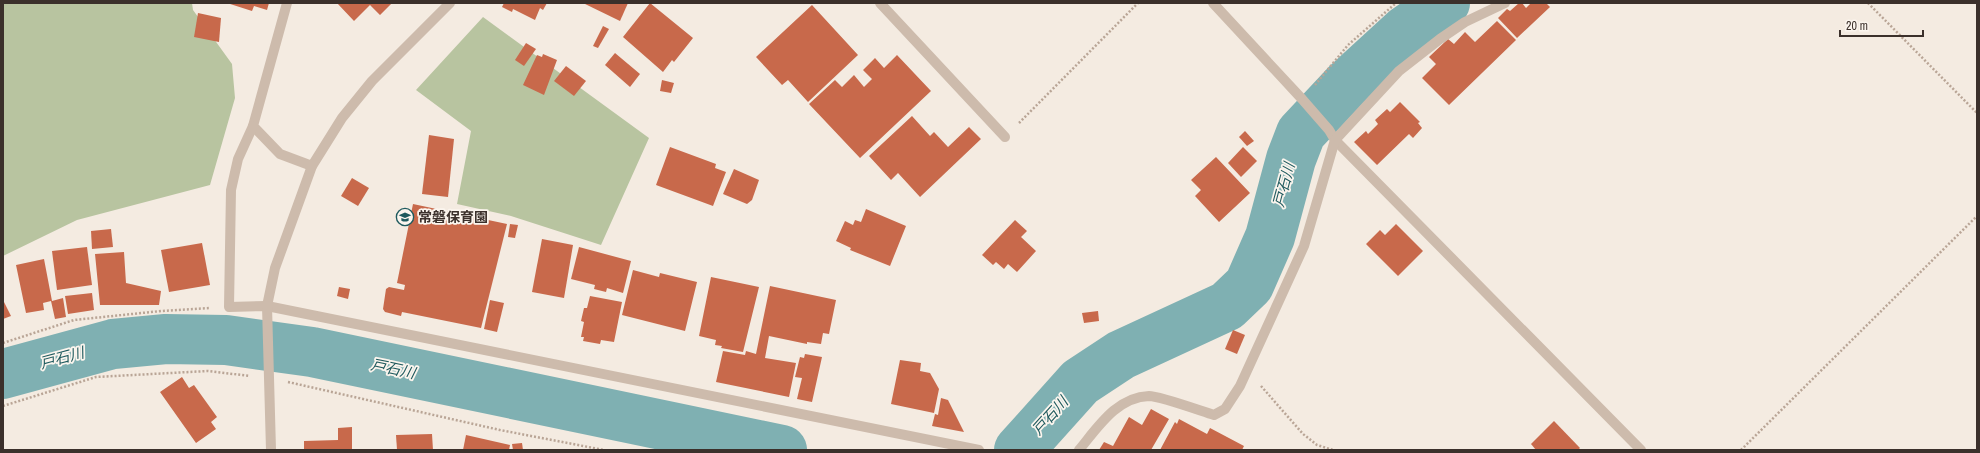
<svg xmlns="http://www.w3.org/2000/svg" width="1980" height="453" viewBox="0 0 1980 453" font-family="'Archivo Narrow','Noto Sans JP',sans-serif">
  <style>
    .green { fill: #b8c4a0 }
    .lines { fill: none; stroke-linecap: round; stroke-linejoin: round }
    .river { stroke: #7fb0b2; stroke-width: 50 }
    .building { fill: #c8694b }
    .path { stroke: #b9a596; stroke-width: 2.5; stroke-dasharray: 2 2; stroke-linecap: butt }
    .minor { stroke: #cdbbac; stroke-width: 10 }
    .labels { text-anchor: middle; stroke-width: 3.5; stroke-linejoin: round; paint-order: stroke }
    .poi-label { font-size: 14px; font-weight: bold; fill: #3b302b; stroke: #fbf5ee; text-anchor: start }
    .water-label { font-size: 15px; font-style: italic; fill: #1f5a5e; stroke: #fbf5ee }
  </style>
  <rect width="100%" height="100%" fill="#f4ebe1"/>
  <g class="green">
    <path d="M 3,3 L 192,3 L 193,10 L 232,64 L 235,98 L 210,185 L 77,220 L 3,256 Z"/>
    <path d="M 483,17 L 649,138 L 601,245 L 511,216 L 457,204 L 471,131 L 416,90 Z"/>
  </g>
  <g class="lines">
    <g class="river">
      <path d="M 3,374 L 113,344 L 166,339 L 226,340 L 312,352 L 782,450"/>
      <path d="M 1019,450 L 1080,382 L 1121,355 L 1227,306 L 1249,285 L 1270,237 L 1291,159 L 1301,133 L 1346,85 L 1406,30 L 1445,3"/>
    </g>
  </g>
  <g class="building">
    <path d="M 227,3 L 269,3 L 267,10 L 254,6 L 252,11 Z"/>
    <path d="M 337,3 L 392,3 L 380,15 L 370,5 L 354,21 Z"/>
    <path d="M 504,3 L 547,3 L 543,10 L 540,8 L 535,20 L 513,9 L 512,12 L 502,7 Z"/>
    <path d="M 583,3 L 628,3 L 620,21 Z"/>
    <path d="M 650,3 L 693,38 L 674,62 L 672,60 L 663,72 L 623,37 Z"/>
    <path d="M 1519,3 L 1522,3 L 1526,8 L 1531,3 L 1546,3 L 1550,7 L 1517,38 L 1498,18 L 1507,9 L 1510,11 Z"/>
    <path d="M 812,5 L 858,55 L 808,102 L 788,80 L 782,85 L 756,57 Z"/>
    <path d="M 198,13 L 221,18 L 219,42 L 194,37 Z"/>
    <path d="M 1497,21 L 1516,40 L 1449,105 L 1422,78 L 1436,64 L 1429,57 L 1448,39 L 1454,44 L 1465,32 L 1475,42 Z"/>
    <path d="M 603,26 L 609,29 L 598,48 L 593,46 Z"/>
    <path d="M 526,43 L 536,49 L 524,66 L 515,60 Z"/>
    <path d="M 615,53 L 640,74 L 630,87 L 605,65 Z"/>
    <path d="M 543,54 L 557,60 L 544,95 L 523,85 L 537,55 L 542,57 Z"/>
    <path d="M 897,55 L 931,91 L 860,158 L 809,104 L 835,80 L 842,87 L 854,75 L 864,87 L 872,79 L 863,70 L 875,58 L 884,68 Z"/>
    <path d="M 566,66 L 586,81 L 574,96 L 554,81 Z"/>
    <path d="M 662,80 L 674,83 L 671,93 L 660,91 Z"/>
    <path d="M 1400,102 L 1420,122 L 1418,123 L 1422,128 L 1413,138 L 1409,134 L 1377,165 L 1354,142 L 1366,131 L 1368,134 L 1378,124 L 1375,120 L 1387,109 L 1390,112 Z"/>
    <path d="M 912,116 L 930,136 L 934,132 L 948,147 L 969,127 L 981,139 L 920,197 L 898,173 L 891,180 L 869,156 Z"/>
    <path d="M 1245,131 L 1254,141 L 1247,146 L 1239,137 Z"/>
    <path d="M 429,135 L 454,139 L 448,197 L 422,194 Z"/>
    <path d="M 670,147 L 716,164 L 715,168 L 726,172 L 713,206 L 656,185 Z"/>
    <path d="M 1243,147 L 1257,161 L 1241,177 L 1228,163 Z"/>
    <path d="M 1216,157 L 1250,193 L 1219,222 L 1195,196 L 1201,190 L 1191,180 Z"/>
    <path d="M 734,169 L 759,180 L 752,200 L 747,204 L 723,194 Z"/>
    <path d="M 352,178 L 369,188 L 358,206 L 341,196 Z"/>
    <path d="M 413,204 L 507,224 L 481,328 L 402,312 L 401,316 L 385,312 L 383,309 L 386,289 L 389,287 L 404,290 L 405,285 L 397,283 Z"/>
    <path d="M 866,209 L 906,226 L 890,266 L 850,250 L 851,248 L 836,241 L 845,221 L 853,225 L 855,220 L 861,222 Z"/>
    <path d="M 1015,220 L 1027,231 L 1021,237 L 1036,251 L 1017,272 L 1008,264 L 1004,269 L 996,262 L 993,265 L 982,255 Z"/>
    <path d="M 510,224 L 518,225 L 515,238 L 508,237 Z"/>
    <path d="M 1396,224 L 1423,251 L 1398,276 L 1366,244 L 1380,230 L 1385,235 Z"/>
    <path d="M 111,229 L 113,247 L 92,249 L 91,231 Z"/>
    <path d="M 542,239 L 573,245 L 564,298 L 532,292 Z"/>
    <path d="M 202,243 L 210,285 L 169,292 L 161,250 Z"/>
    <path d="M 87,247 L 92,285 L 57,290 L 52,251 Z"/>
    <path d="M 579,247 L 631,261 L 623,293 L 607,288 L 606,292 L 594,289 L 595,285 L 571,279 Z"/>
    <path d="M 124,252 L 126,283 L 161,291 L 159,305 L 100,305 L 95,254 Z"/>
    <path d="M 44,259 L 52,301 L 63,298 L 66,317 L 55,319 L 51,301 L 43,303 L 44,310 L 26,313 L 16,265 Z"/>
    <path d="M 633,270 L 659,277 L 660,273 L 697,282 L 685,331 L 622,315 Z"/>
    <path d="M 711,277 L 759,287 L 743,352 L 721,348 L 722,346 L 715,345 L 716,340 L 699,336 Z"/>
    <path d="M 770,286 L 836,300 L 829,334 L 823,333 L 821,344 L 807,342 L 807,344 L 769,336 L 765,358 L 796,363 L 789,397 L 716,382 L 723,351 L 745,355 L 746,351 L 756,354 Z"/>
    <path d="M 339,287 L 350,289 L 348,299 L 337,296 Z"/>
    <path d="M 92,293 L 94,310 L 68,314 L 65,296 Z"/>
    <path d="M 590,296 L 622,302 L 614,342 L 601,340 L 600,344 L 583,341 L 584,337 L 581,337 L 584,322 L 581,321 L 584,308 L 587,308 Z"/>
    <path d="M 490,300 L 504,303 L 497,332 L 484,329 Z"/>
    <path d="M 3,302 L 4,302 L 11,316 L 3,319 Z"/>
    <path d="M 1098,311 L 1099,321 L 1084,323 L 1082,313 Z"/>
    <path d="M 1233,330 L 1245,335 L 1237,354 L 1225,349 Z"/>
    <path d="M 805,354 L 822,357 L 812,402 L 797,399 L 802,378 L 795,377 L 800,357 L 804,358 Z"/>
    <path d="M 900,360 L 921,363 L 920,371 L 930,373 L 939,389 L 934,413 L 891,404 Z"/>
    <path d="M 182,377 L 189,388 L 194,385 L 217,417 L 211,422 L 216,429 L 196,443 L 160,392 Z"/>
    <path d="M 941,398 L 948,400 L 964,432 L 932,426 L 935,414 L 938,415 Z"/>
    <path d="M 1151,409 L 1169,419 L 1151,450 L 1099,450 L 1104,442 L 1113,446 L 1129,417 L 1142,425 Z"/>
    <path d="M 1179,419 L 1207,434 L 1210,428 L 1244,446 L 1242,450 L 1160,450 L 1175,422 L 1177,424 Z"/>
    <path d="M 1554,421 L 1580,448 L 1578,450 L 1536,450 L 1531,444 Z"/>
    <path d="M 352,427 L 352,450 L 304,450 L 304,441 L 338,440 L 338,428 Z"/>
    <path d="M 432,434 L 433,450 L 397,450 L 396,435 Z"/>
    <path d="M 466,435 L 510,445 L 509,450 L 463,450 Z"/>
    <path d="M 522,443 L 523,450 L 513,450 L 512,444 Z"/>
  </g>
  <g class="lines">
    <g class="path">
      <path d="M 1868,3 L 1977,113"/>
      <path d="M 1315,85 L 1348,45 L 1396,3"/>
      <path d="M 1019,123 L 1138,3"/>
      <path d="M 3,343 L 74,320 L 161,311 L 210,308"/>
      <path d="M 288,382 L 500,430 L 604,450"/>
      <path d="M 1261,386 L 1303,434 L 1317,445 L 1333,450"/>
      <path d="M 3,406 L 96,377 L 208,371 L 250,376"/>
      <path d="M 1741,450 L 1977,216"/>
    </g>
    <g class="minor">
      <path d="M 287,3 L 253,126 L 280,154 L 312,166"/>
      <path d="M 880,3 L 1005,137"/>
      <path d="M 1213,3 L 1302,99 L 1329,130 L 1335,140 L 1641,450"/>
      <path d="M 253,126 L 238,159 L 231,190 L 229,307 L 267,306 L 979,450"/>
      <path d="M 271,450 L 267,306 L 275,268 L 312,166 L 342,118 L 372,81 L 450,3"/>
      <path d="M 1079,450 C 1098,427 1117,397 1149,396 C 1160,396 1201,411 1214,415 L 1225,409 L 1240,386 L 1304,246 L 1335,140 L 1399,71 L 1440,39 L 1465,22 L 1505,3"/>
    </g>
  </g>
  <defs>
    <symbol id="school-ring" viewBox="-11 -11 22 22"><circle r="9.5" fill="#fbf5ee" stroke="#1f5a5e" stroke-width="1.5"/><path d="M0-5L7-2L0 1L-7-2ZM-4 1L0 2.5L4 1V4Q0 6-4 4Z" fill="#1f5a5e"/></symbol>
  </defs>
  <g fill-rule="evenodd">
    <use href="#school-ring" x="395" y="207" width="20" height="20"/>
  </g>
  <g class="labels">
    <g class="poi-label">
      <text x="418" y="222">常磐保育園</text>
    </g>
    <g class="water-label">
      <text transform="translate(1284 185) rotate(-75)" y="5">戸石川</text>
      <text transform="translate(62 358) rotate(-15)" y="5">戸石川</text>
      <text transform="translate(393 369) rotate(12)" y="5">戸石川</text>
      <text transform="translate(1050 416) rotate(-48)" y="5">戸石川</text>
    </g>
  </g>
  <rect width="1980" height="453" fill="none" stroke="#3b302b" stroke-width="8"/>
  <path d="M1840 30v6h83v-6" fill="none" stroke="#3b302b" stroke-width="2"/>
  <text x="1846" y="30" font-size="12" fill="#3b302b" stroke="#fbf5ee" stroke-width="3" paint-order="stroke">20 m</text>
</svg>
